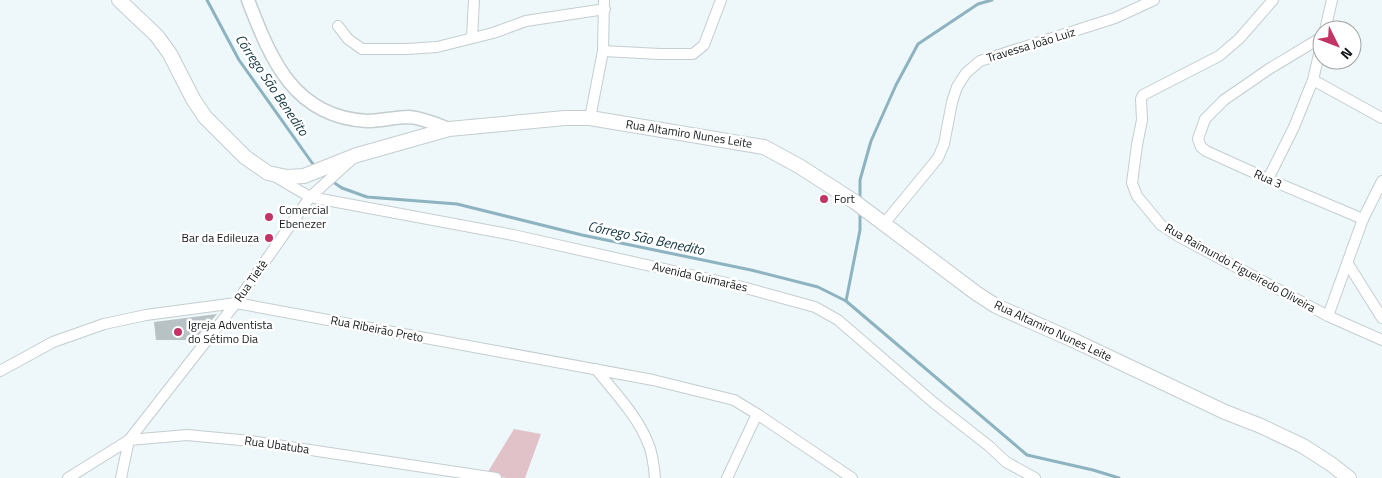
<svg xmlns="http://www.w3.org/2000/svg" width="1382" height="478" viewBox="0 0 1382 478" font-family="'Titillium Web',sans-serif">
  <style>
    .green { fill: #e1c2c8 }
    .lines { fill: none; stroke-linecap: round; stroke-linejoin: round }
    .stream { stroke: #8eb3c0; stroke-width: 3 }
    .building { fill: #b8c1c4 }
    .minor-casing { stroke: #c4cdd0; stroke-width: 12 }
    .tertiary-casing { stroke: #c4cdd0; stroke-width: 15 }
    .secondary-casing { stroke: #c4cdd0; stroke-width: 16 }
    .minor { stroke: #fff; stroke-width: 10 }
    .tertiary { stroke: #fff; stroke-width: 12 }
    .secondary { stroke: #fff; stroke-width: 14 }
    .poi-dot { fill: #c13465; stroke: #fff; stroke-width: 2 }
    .labels { text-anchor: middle; stroke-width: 5; stroke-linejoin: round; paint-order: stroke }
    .street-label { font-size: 12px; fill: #15181a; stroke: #fff }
    .poi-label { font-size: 12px; fill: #15181a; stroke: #fff; text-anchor: start }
    .water-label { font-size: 14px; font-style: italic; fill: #0f333e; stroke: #fff }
  </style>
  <rect width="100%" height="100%" fill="#eef8fb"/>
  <path class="green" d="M 514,429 L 541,434 L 525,478 L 507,478 L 486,475 Z"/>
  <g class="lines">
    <g class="stream">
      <path d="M 207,0 L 239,60 L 315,167"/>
      <path d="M 321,174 L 342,188 L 367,197 L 457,204 L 582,235 L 751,270 L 818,287 L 846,301 L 1027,455 L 1093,470 L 1119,478"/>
      <path d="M 860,199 L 860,180 L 871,141 L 896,85 L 918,44 L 978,4 L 992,0"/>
      <path d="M 846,301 L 860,230 L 860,211"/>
    </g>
  </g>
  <path class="building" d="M 217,314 L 194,340 L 156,340 L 154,322 Z"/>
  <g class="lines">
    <defs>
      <g id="minor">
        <path d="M 1273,0 L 1239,39 L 1219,56 L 1143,95 L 1141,99 L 1142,120 L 1137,145 L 1132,183 L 1137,196 L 1161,225 L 1178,236 L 1328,316 L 1382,340"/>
        <path d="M 338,26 L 348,39 L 362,49 L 407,49 L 437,47 L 493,33 L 526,21 L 605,9"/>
        <path d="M 1325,30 L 1332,0"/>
        <path d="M 1322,37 L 1269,69 L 1224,100 L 1205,119 L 1198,139 L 1201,147 L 1206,151 L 1268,179 L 1363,219"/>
        <path d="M 472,38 L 474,0"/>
        <path d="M 603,51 L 660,54 L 693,54 L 704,45 L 721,0"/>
        <path d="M 1313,80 L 1322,41"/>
        <path d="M 590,118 L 603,51 L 604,0"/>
        <path d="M 1268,179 L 1294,127 L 1313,80 L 1382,118"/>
        <path d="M 310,197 L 513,235 L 731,284 L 815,307 L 838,320 L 934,403 L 989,446 L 1006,462 L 1035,478"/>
        <path d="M 310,197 L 350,161"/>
        <path d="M 883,225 L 938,158 L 944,144 L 952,102 L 957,87 L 966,73 L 980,61 L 1115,18 L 1154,0"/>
        <path d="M 1348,264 L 1382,318"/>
        <path d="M 1328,316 L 1363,219 L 1382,181"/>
        <path d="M 596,369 C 614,392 637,415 648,443 C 653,454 654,467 655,478"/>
        <path d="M 0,371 L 53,342 L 104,324 L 146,315 L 236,303 L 653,380 L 734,400 L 757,414 L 852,478"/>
        <path d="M 68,478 L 129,440 L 187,435 L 251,441 L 496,478"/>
        <path d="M 121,478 L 129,440 L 236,303 L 310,197 L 276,177"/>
        <path d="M 727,478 L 757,414"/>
      </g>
      <path id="tertiary" d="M 248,0 C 271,60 294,117 367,121 C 381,121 395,117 409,117 C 423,118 436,124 449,129"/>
      <path id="secondary" d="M 119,0 L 157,36 L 170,54 L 193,99 L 205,117 L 245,157 L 268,173 L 287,177 L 304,176 L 357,155 L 449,129 L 565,118 L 590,118 L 764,147 L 799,166 L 855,202 L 976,293 L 996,306 L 1073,340 L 1225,412 L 1261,426 L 1303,446 L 1331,464 L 1349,478"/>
    </defs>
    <use href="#minor" class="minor-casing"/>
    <use href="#tertiary" class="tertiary-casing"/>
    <use href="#secondary" class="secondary-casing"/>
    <use href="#minor" class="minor"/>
    <use href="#tertiary" class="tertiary"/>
    <use href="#secondary" class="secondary"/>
  </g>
  <g class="poi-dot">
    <circle cx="824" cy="199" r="5"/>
    <circle cx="269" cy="217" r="5"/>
    <circle cx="269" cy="238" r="5"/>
    <circle cx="178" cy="332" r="5"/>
  </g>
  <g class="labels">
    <g class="street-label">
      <text transform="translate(1031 45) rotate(-17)" y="4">Travessa João Luiz</text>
      <text transform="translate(689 134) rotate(9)" y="4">Rua Altamiro Nunes Leite</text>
      <text transform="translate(1268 179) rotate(24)" y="4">Rua 3</text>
      <text transform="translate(1240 268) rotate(29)" y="4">Rua Raimundo Figueiredo Oliveira</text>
      <text transform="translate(700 277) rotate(13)" y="4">Avenida Guimarães</text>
      <text transform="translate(251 281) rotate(-55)" y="4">Rua Tietê</text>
      <text transform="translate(377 329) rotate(11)" y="4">Rua Ribeirão Preto</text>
      <text transform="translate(1053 331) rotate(25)" y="4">Rua Altamiro Nunes Leite</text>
      <text transform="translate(277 445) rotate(8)" y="4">Rua Ubatuba</text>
    </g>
    <g class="poi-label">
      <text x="834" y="203">Fort</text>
      <text x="279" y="214">Comercial<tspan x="279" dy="14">Ebenezer</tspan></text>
      <text x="259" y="242" text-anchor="end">Bar da Edileuza</text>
      <text x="188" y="329">Igreja Adventista<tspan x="188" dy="14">do Sétimo Dia</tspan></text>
    </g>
    <g class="water-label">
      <text transform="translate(272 85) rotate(56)" y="5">Córrego São Benedito</text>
      <text transform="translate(646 238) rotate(12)" y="5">Córrego São Benedito</text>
    </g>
  </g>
  <g transform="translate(1337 45) rotate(132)"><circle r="24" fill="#ffffff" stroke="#a1a3a3"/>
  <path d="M0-4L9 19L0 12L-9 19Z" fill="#c13465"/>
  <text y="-8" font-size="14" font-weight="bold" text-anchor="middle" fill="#15181a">N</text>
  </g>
</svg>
